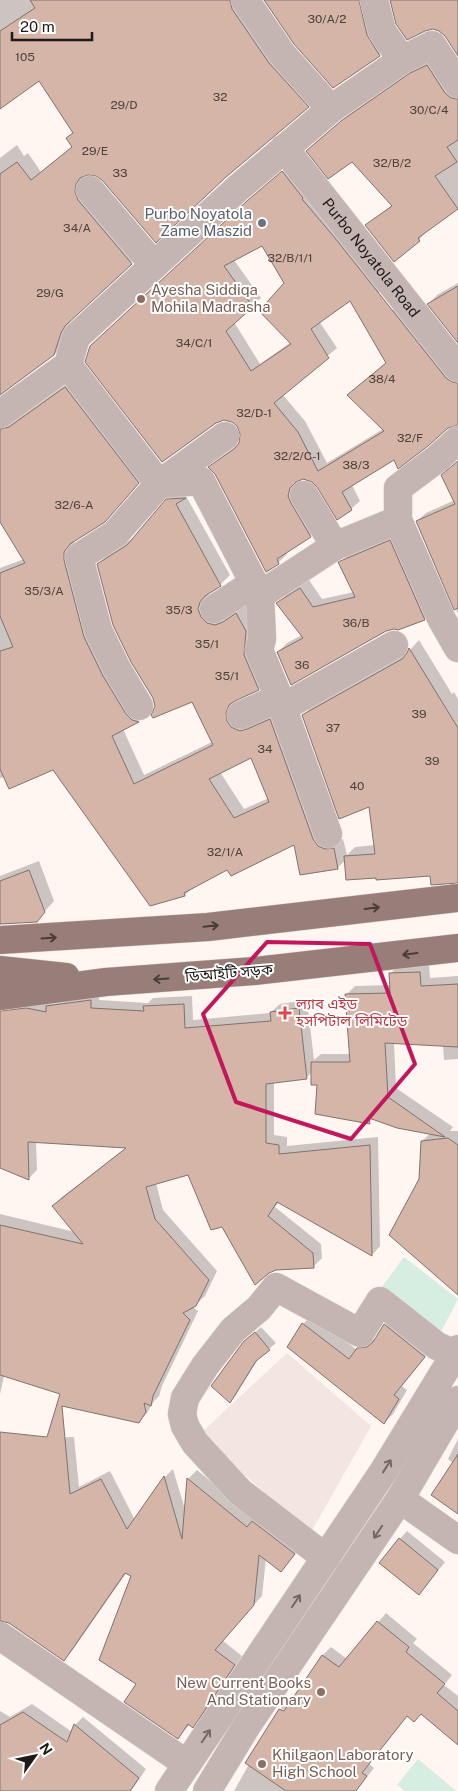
<svg xmlns="http://www.w3.org/2000/svg" width="458" height="1791" viewBox="0 0 458 1791" font-family="'Public Sans','Noto Sans Bengali',sans-serif">
  <style>
    .built { fill: #f3e5df }
    .green { fill: #d6ede1 }
    .shadow { fill: #0003; fill-rule: evenodd }
    .building { fill: #d4b5a8; stroke: #80726c; fill-rule: evenodd }
    .lines { fill: none; stroke-linecap: round; stroke-linejoin: round }
    .minor-casing { stroke: #dbd2ce; stroke-width: 29 }
    .tertiary-casing { stroke: #dbd2ce; stroke-width: 29 }
    .primary-casing { stroke: #dbd2ce; stroke-width: 29 }
    .minor { stroke: #c4b5b2; stroke-width: 28 }
    .tertiary { stroke: #c4b5b2; stroke-width: 28 }
    .primary { stroke: #987d78; stroke-width: 28 }
    .oneway { stroke: #493d39 }
    .oneway2 { stroke: #726864 }
    .marked { fill: none; stroke: #c2185b; stroke-width: 4; stroke-linejoin: round }
    .worship-dot { fill: #6b7280; stroke: #fff; stroke-width: 2 }
    .education-dot { fill: #8d6e63; stroke: #fff; stroke-width: 2 }
    .health-dot { fill: #e0444e; stroke: #fff; stroke-width: 2 }
    .labels { text-anchor: middle; stroke-width: 4; stroke-linejoin: round; paint-order: stroke }
    .number-label { font-size: 12px; fill: #4c413b }
    .worship-label { font-size: 15px; fill: #5b616d; stroke: #fff; text-anchor: end }
    .street-label { font-size: 15px; fill: #1f1a17; stroke: #fff }
    .education-label { font-size: 15px; fill: #785e54; stroke: #fff; text-anchor: start }
    .health-label { font-size: 15px; fill: #be3a42; stroke: #fff; text-anchor: start }
  </style>
  <rect width="100%" height="100%" fill="#fff5f1"/>
  <path class="built" d="M 287,1353 L 371,1426 L 310,1534 L 200,1434 Z"/>
  <g class="green">
    <path d="M 404,1257 L 458,1299 L 436,1341 L 379,1291 Z"/>
    <path d="M 418,1759 L 456,1791 L 405,1791 L 397,1785 Z"/>
  </g>
  <g class="shadow">
    <path d="M 0,0 L 242,0 L 318,97 L 308,107 L 102,179 L 96,174 L 85,175 L 84,182 L 141,253 L 74,316 L 70,322 L 64,344 L 54,355 L 0,393 L 0,158 L 17,145 L 24,156 L 28,153 L 41,172 L 73,146 L 68,138 L 74,132 L 40,79 L 0,107 Z"/>
    <path d="M 265,0 L 370,0 L 389,45 L 379,55 L 334,87 Z"/>
    <path d="M 436,57 L 458,88 L 458,208 L 427,230 L 419,240 L 367,225 L 392,205 L 352,160 L 316,142 L 351,113 L 420,65 Z"/>
    <path d="M 292,163 L 388,285 L 357,311 L 350,299 L 319,321 L 337,348 L 282,394 L 305,421 L 327,463 L 383,429 L 348,395 L 387,362 L 376,319 L 403,304 L 458,372 L 458,424 L 454,424 L 394,458 L 352,485 L 360,501 L 351,509 L 313,480 L 303,478 L 298,480 L 297,486 L 319,527 L 310,536 L 286,552 L 287,554 L 278,563 L 216,473 L 210,467 L 219,459 L 240,443 L 242,434 L 238,426 L 232,421 L 87,361 L 258,192 ZM 262,244 L 285,283 L 291,342 L 260,364 L 234,322 L 261,298 L 234,260 Z"/>
    <path d="M 458,283 L 458,328 L 429,304 L 437,295 Z"/>
    <path d="M 75,378 L 148,473 L 114,511 L 74,541 L 73,550 L 147,712 L 138,721 L 123,729 L 144,775 L 212,742 L 192,700 L 156,706 L 98,564 L 108,554 L 135,537 L 178,490 L 186,496 L 230,575 L 220,585 L 209,592 L 208,599 L 226,615 L 234,613 L 246,604 L 255,621 L 268,679 L 258,689 L 236,699 L 235,702 L 236,711 L 280,710 L 335,840 L 343,839 L 347,855 L 355,847 L 375,845 L 370,805 L 303,715 L 313,706 L 409,651 L 419,640 L 452,694 L 454,692 L 458,699 L 458,882 L 431,875 L 377,876 L 346,860 L 337,868 L 295,843 L 227,869 L 193,887 L 185,895 L 54,769 L 0,778 L 0,568 L 24,559 L 0,519 L 0,416 L 13,420 L 20,417 ZM 251,756 L 269,798 L 244,809 L 220,772 Z"/>
    <path d="M 458,461 L 458,614 L 417,521 L 426,513 L 455,500 Z"/>
    <path d="M 399,532 L 433,611 L 424,619 L 394,628 L 278,652 L 287,643 L 302,635 L 278,603 L 286,595 L 309,580 L 322,599 L 354,592 L 340,563 L 349,554 Z"/>
    <path d="M 39,861 L 54,901 L 36,921 L 0,924 L 0,876 Z"/>
    <path d="M 429,964 L 430,978 L 458,976 L 458,1059 L 444,1060 L 443,1045 L 394,1043 L 396,1088 L 453,1127 L 450,1131 L 458,1131 L 458,1294 L 421,1179 L 422,1141 L 431,1133 L 373,1118 L 369,1122 L 318,1083 L 312,1072 L 306,1078 L 274,1082 L 274,1135 L 287,1137 L 287,1146 L 378,1137 L 380,1246 L 372,1255 L 279,1202 L 275,1207 L 321,1244 L 322,1258 L 313,1267 L 223,1226 L 189,1173 L 156,1183 L 163,1210 L 217,1271 L 205,1296 L 193,1307 L 198,1311 L 162,1386 L 159,1396 L 154,1401 L 147,1413 L 138,1422 L 62,1393 L 0,1360 L 0,1214 L 75,1232 L 54,1206 L 62,1197 L 127,1147 L 36,1142 L 37,1170 L 29,1178 L 0,1167 L 0,1007 L 35,1000 L 51,1003 L 56,997 L 99,992 L 99,1000 L 148,1003 L 153,998 L 192,996 L 193,1020 L 270,1013 L 280,1004 L 307,1000 L 314,1060 L 321,1054 L 351,1054 L 346,995 L 355,986 L 391,985 L 390,974 L 399,965 Z"/>
    <path d="M 312,1315 L 357,1350 L 368,1340 L 376,1339 L 385,1325 L 394,1316 L 433,1347 L 402,1386 L 407,1390 L 393,1414 L 384,1423 L 289,1347 L 303,1324 Z"/>
    <path d="M 261,1327 L 276,1343 L 260,1356 L 236,1395 L 230,1401 L 252,1335 Z"/>
    <path d="M 0,1376 L 4,1376 L 0,1394 Z"/>
    <path d="M 74,1437 L 79,1487 L 110,1471 L 135,1520 L 165,1477 L 173,1469 L 186,1513 L 189,1478 L 197,1470 L 256,1519 L 303,1545 L 281,1570 L 266,1558 L 262,1596 L 222,1640 L 242,1656 L 201,1718 L 192,1726 L 190,1724 L 178,1738 L 138,1683 L 133,1575 L 127,1572 L 72,1651 L 64,1659 L 9,1622 L 0,1619 L 0,1439 Z"/>
    <path d="M 458,1439 L 458,1512 L 453,1463 L 448,1459 Z"/>
    <path d="M 407,1531 L 445,1562 L 426,1586 L 400,1539 Z"/>
    <path d="M 386,1613 L 417,1639 L 413,1643 L 452,1675 L 444,1685 L 458,1696 L 458,1732 L 422,1713 L 408,1715 L 369,1764 L 374,1768 L 356,1791 L 234,1791 L 280,1709 L 291,1713 L 281,1708 L 288,1701 L 292,1703 L 323,1655 L 331,1647 L 347,1659 Z"/>
    <path d="M 32,1704 L 72,1732 L 75,1725 L 83,1717 L 146,1769 L 131,1791 L 0,1791 L 0,1711 L 10,1717 Z"/>
  </g>
  <g class="building">
    <path d="M 30,0 L 230,0 L 232,9 L 269,63 L 309,107 L 226,177 L 156,243 L 102,180 L 96,176 L 88,175 L 80,178 L 76,184 L 75,192 L 78,200 L 132,264 L 65,326 L 61,333 L 54,355 L 0,395 L 0,174 L 17,162 L 31,180 L 72,147 L 66,138 L 73,133 L 39,81 L 0,109 L 0,31 L 35,8 Z"/>
    <path d="M 264,0 L 359,0 L 367,35 L 380,56 L 333,88 L 294,44 Z"/>
    <path d="M 390,0 L 458,0 L 458,56 L 445,36 L 439,31 L 433,29 L 425,31 L 407,40 L 396,24 Z"/>
    <path d="M 427,65 L 445,93 L 451,98 L 458,99 L 458,140 L 447,147 L 457,162 L 435,176 L 458,209 L 418,238 L 420,241 L 394,262 L 365,225 L 392,206 L 352,162 L 328,179 L 306,151 L 341,121 L 410,73 Z"/>
    <path d="M 282,171 L 303,198 L 302,199 L 335,238 L 446,378 L 452,382 L 458,383 L 458,425 L 448,428 L 428,446 L 398,469 L 394,460 L 342,492 L 352,510 L 337,520 L 317,487 L 312,482 L 303,479 L 296,482 L 290,488 L 288,496 L 291,503 L 311,537 L 277,559 L 279,564 L 266,572 L 215,474 L 208,467 L 234,449 L 239,443 L 240,434 L 237,426 L 232,422 L 224,420 L 216,423 L 162,462 L 85,362 L 90,346 L 247,201 ZM 262,246 L 284,283 L 259,311 L 291,344 L 251,371 L 226,331 L 253,307 L 224,266 ZM 350,301 L 386,363 L 347,395 L 384,431 L 318,471 L 298,432 L 274,403 L 329,358 L 311,329 Z"/>
    <path d="M 458,286 L 458,343 L 427,304 Z"/>
    <path d="M 65,387 L 139,483 L 105,522 L 70,544 L 64,552 L 64,560 L 84,637 L 103,676 L 126,714 L 132,720 L 139,722 L 112,736 L 134,784 L 213,745 L 192,702 L 153,718 L 151,715 L 155,706 L 153,698 L 131,662 L 113,625 L 97,564 L 127,545 L 166,499 L 186,498 L 176,504 L 221,586 L 205,596 L 200,602 L 198,609 L 201,617 L 207,623 L 215,625 L 223,622 L 236,613 L 246,631 L 244,655 L 259,690 L 235,701 L 229,705 L 226,713 L 227,721 L 231,727 L 240,731 L 247,729 L 270,719 L 313,839 L 318,846 L 325,849 L 334,848 L 338,869 L 300,875 L 294,845 L 231,876 L 227,870 L 184,893 L 185,896 L 150,906 L 53,770 L 9,789 L 0,769 L 0,651 L 13,647 L 0,616 L 0,573 L 25,563 L 0,522 L 0,429 L 9,427 ZM 251,758 L 269,802 L 234,818 L 209,779 Z"/>
    <path d="M 458,461 L 458,608 L 454,610 L 416,521 L 455,504 L 441,475 Z"/>
    <path d="M 390,540 L 425,620 L 398,630 L 394,629 L 386,631 L 291,685 L 277,652 L 303,638 L 276,603 L 300,588 L 313,607 L 355,597 L 338,562 Z"/>
    <path d="M 409,648 L 458,728 L 458,883 L 431,885 L 430,876 L 376,880 L 376,878 L 346,880 L 344,856 L 375,854 L 369,807 L 339,819 L 302,715 L 402,659 L 407,653 Z"/>
    <path d="M 29,870 L 45,912 L 37,922 L 0,924 L 0,881 Z"/>
    <path d="M 420,972 L 421,986 L 458,984 L 458,1047 L 385,1043 L 388,1097 L 445,1137 L 397,1128 L 369,1118 L 370,1124 L 315,1114 L 317,1085 L 311,1085 L 311,1062 L 350,1062 L 345,994 L 390,993 L 389,973 Z"/>
    <path d="M 91,1000 L 91,1008 L 144,1011 L 143,1006 L 184,1004 L 185,1028 L 271,1021 L 270,1012 L 299,1008 L 307,1079 L 266,1084 L 266,1143 L 279,1145 L 279,1154 L 370,1145 L 372,1256 L 277,1202 L 268,1216 L 313,1253 L 314,1268 L 276,1270 L 269,1273 L 255,1285 L 222,1227 L 211,1230 L 188,1175 L 146,1187 L 155,1219 L 209,1280 L 196,1306 L 183,1313 L 190,1320 L 153,1396 L 151,1406 L 144,1403 L 146,1412 L 139,1423 L 62,1406 L 70,1494 L 101,1479 L 127,1529 L 164,1476 L 182,1539 L 187,1478 L 247,1527 L 252,1521 L 295,1554 L 281,1572 L 259,1555 L 254,1605 L 215,1650 L 235,1665 L 193,1728 L 188,1724 L 178,1739 L 124,1702 L 136,1684 L 99,1660 L 131,1576 L 125,1573 L 64,1661 L 9,1623 L 0,1621 L 0,1432 L 47,1437 L 60,1394 L 0,1375 L 0,1225 L 83,1244 L 52,1206 L 126,1148 L 28,1142 L 29,1180 L 0,1168 L 0,1011 L 26,1008 L 46,1012 L 46,1006 Z"/>
    <path d="M 448,1138 L 458,1145 L 458,1295 L 389,1235 L 419,1179 L 421,1141 Z"/>
    <path d="M 302,1323 L 349,1359 L 357,1348 L 367,1347 L 373,1342 L 384,1324 L 425,1357 L 394,1395 L 399,1399 L 384,1424 L 287,1347 Z"/>
    <path d="M 255,1332 L 270,1350 L 256,1361 L 230,1403 L 211,1386 L 244,1341 Z"/>
    <path d="M 458,1454 L 458,1514 L 431,1495 Z"/>
    <path d="M 399,1538 L 438,1570 L 419,1595 L 379,1563 Z"/>
    <path d="M 377,1621 L 409,1647 L 406,1652 L 445,1684 L 437,1693 L 458,1711 L 458,1745 L 421,1714 L 414,1722 L 407,1716 L 362,1773 L 367,1776 L 356,1791 L 286,1791 L 245,1763 L 279,1709 L 284,1711 L 322,1655 L 339,1667 Z"/>
    <path d="M 23,1712 L 67,1742 L 74,1724 L 139,1778 L 130,1791 L 0,1791 L 0,1725 Z"/>
  </g>
  <g class="lines">
    <defs>
      <g id="minor">
        <path d="M 374,0 L 382,31 L 402,60 L 432,45 L 458,84"/>
        <path d="M 331,109 L 402,60"/>
        <path id="s1" d="M 284,148 L 458,368"/>
        <path d="M 90,190 L 154,265"/>
        <path d="M 68,365 L 159,484 L 201,481 L 260,595 L 262,639 L 259,650 L 279,698 L 328,834"/>
        <path d="M 0,414 L 68,365 L 76,337 L 237,189 L 331,109 L 282,54 L 245,0"/>
        <path d="M 458,440 L 438,458 L 398,488 L 398,520 L 441,618 L 458,648"/>
        <path d="M 335,546 L 398,520"/>
        <path d="M 260,595 L 335,546 L 304,495"/>
        <path d="M 214,609 L 254,583"/>
        <path d="M 139,706 L 117,669 L 98,630 L 79,557 L 115,534 L 159,484 L 225,436"/>
        <path d="M 282,708 L 394,645"/>
        <path d="M 241,715 L 279,698"/>
        <path d="M 400,1499 L 458,1540"/>
        <path d="M 326,1558 L 240,1492 L 195,1443 L 185,1426 L 182,1414 L 185,1398 L 205,1366 L 233,1330 L 259,1308 L 276,1287 L 360,1333 L 380,1301 L 437,1346 L 455,1354"/>
        <path d="M 0,1636 L 187,1764"/>
      </g>
      <g id="tertiary">
        <path d="M 169,1791 L 383,1472 L 458,1349"/>
        <path d="M 207,1791 L 246,1727 L 400,1499 L 458,1400"/>
      </g>
      <g id="primary">
        <path d="M 0,940 L 208,927 L 458,898"/>
        <path d="M 0,970 L 66,977"/>
        <path d="M 0,996 L 106,982 L 254,971 L 458,948"/>
      </g>
    </defs>
    <use href="#minor" class="minor-casing"/>
    <use href="#tertiary" class="tertiary-casing"/>
    <use href="#primary" class="primary-casing"/>
    <use href="#minor" class="minor"/>
    <use href="#tertiary" class="tertiary"/>
    <use href="#primary" class="primary"/>
  </g>
  <defs><path id="oneway-shaft" d="M-6 0H5M1.5-3L5.5 0L1.5 3" fill="none" stroke-width="1.6" stroke-linecap="round" stroke-linejoin="round" transform="scale(1.25)"/></defs>
  <g class="oneway">
    <use href="#oneway-shaft" transform="translate(372 908) rotate(-7)"/>
    <use href="#oneway-shaft" transform="translate(211 926) rotate(-6)"/>
    <use href="#oneway-shaft" transform="translate(49 938) rotate(-4)"/>
    <use href="#oneway-shaft" transform="translate(410 954) rotate(173)"/>
    <use href="#oneway-shaft" transform="translate(161 979) rotate(176)"/>
  </g>
  <g class="oneway2">
    <use href="#oneway-shaft" transform="translate(387 1466) rotate(-58)"/>
    <use href="#oneway-shaft" transform="translate(378 1532) rotate(124)"/>
    <use href="#oneway-shaft" transform="translate(296 1601) rotate(-56)"/>
    <use href="#oneway-shaft" transform="translate(206 1736) rotate(-56)"/>
  </g>
  <path class="marked" d="M 267,942 L 370,944 L 415,1064 L 351,1139 L 236,1102 L 203,1014 Z"/>
  <circle class="worship-dot" cx="262" cy="223" r="5"/>
  <g class="education-dot">
    <circle cx="141" cy="299" r="5"/>
    <circle cx="321" cy="1692" r="5"/>
    <circle cx="262" cy="1764" r="5"/>
  </g>
  <path class="health-dot" d="M282.5 1005.5h5v5h5v5h-5v5h-5v-5h-5v-5h5z"/>
  <g class="labels">
    <g class="number-label">
      <text x="327" y="23">30/A/2</text>
      <text x="25" y="61">105</text>
      <text x="220" y="101">32</text>
      <text x="124" y="109">29/D</text>
      <text x="429" y="114">30/C/4</text>
      <text x="95" y="155">29/E</text>
      <text x="392" y="167">32/B/2</text>
      <text x="120" y="177">33</text>
      <text x="77" y="232">34/A</text>
      <text x="290" y="262">32/B/1/1</text>
      <text x="50" y="297">29/G</text>
      <text x="194" y="347">34/C/1</text>
      <text x="382" y="383">38/4</text>
      <text x="254" y="417">32/D-1</text>
      <text x="410" y="442">32/F</text>
      <text x="297" y="460">32/2/C-1</text>
      <text x="356" y="469">38/3</text>
      <text x="74" y="509">32/6-A</text>
      <text x="44" y="595">35/3/A</text>
      <text x="179" y="614">35/3</text>
      <text x="356" y="627">36/B</text>
      <text x="207" y="648">35/1</text>
      <text x="302" y="669">36</text>
      <text x="227" y="680">35/1</text>
      <text x="419" y="718">39</text>
      <text x="333" y="732">37</text>
      <text x="265" y="753">34</text>
      <text x="432" y="765">39</text>
      <text x="357" y="790">40</text>
      <text x="225" y="856">32/1/A</text>
    </g>
    <g class="worship-label">
      <text x="252" y="219">Purbo Noyatola<tspan x="252" dy="17">Zame Maszid</tspan></text>
    </g>
    <g class="street-label">
      <text dy="5" stroke="none"><textPath href="#s1" startOffset="140">Purbo Noyatola Road</textPath></text>
      <text transform="translate(229 973) rotate(-5)" y="5">ডিআইটি সড়ক</text>
    </g>
    <g class="education-label">
      <text x="151" y="295">Ayesha Siddiqa<tspan x="151" dy="17">Mohila Madrasha</tspan></text>
      <text x="311" y="1688" text-anchor="end">New Current Books<tspan x="311" dy="17">And Stationary</tspan></text>
      <text x="272" y="1760">Khilgaon Laboratory<tspan x="272" dy="17">High School</tspan></text>
    </g>
    <g class="health-label">
      <text x="296" y="1009">ল্যাব এইড<tspan x="296" dy="17">হসপিটাল লিমিটেড</tspan></text>
    </g>
  </g>
  <g transform="translate(35 1756) rotate(57)" stroke="#ffffff" stroke-width="4" paint-order="stroke">
  <path d="M0-4L9 19L0 12L-9 19Z" fill="#1f1a17"/>
  <text y="-8" font-size="14" font-weight="bold" text-anchor="middle" fill="#1f1a17">N</text>
  </g>
  <path d="M12 32v8h80v-8" fill="none" stroke="#1f1a17" stroke-width="2.5"/>
  <text x="20" y="32" font-size="15" fill="#1f1a17" stroke="#ffffff" stroke-width="4" paint-order="stroke">20 m</text>
</svg>
